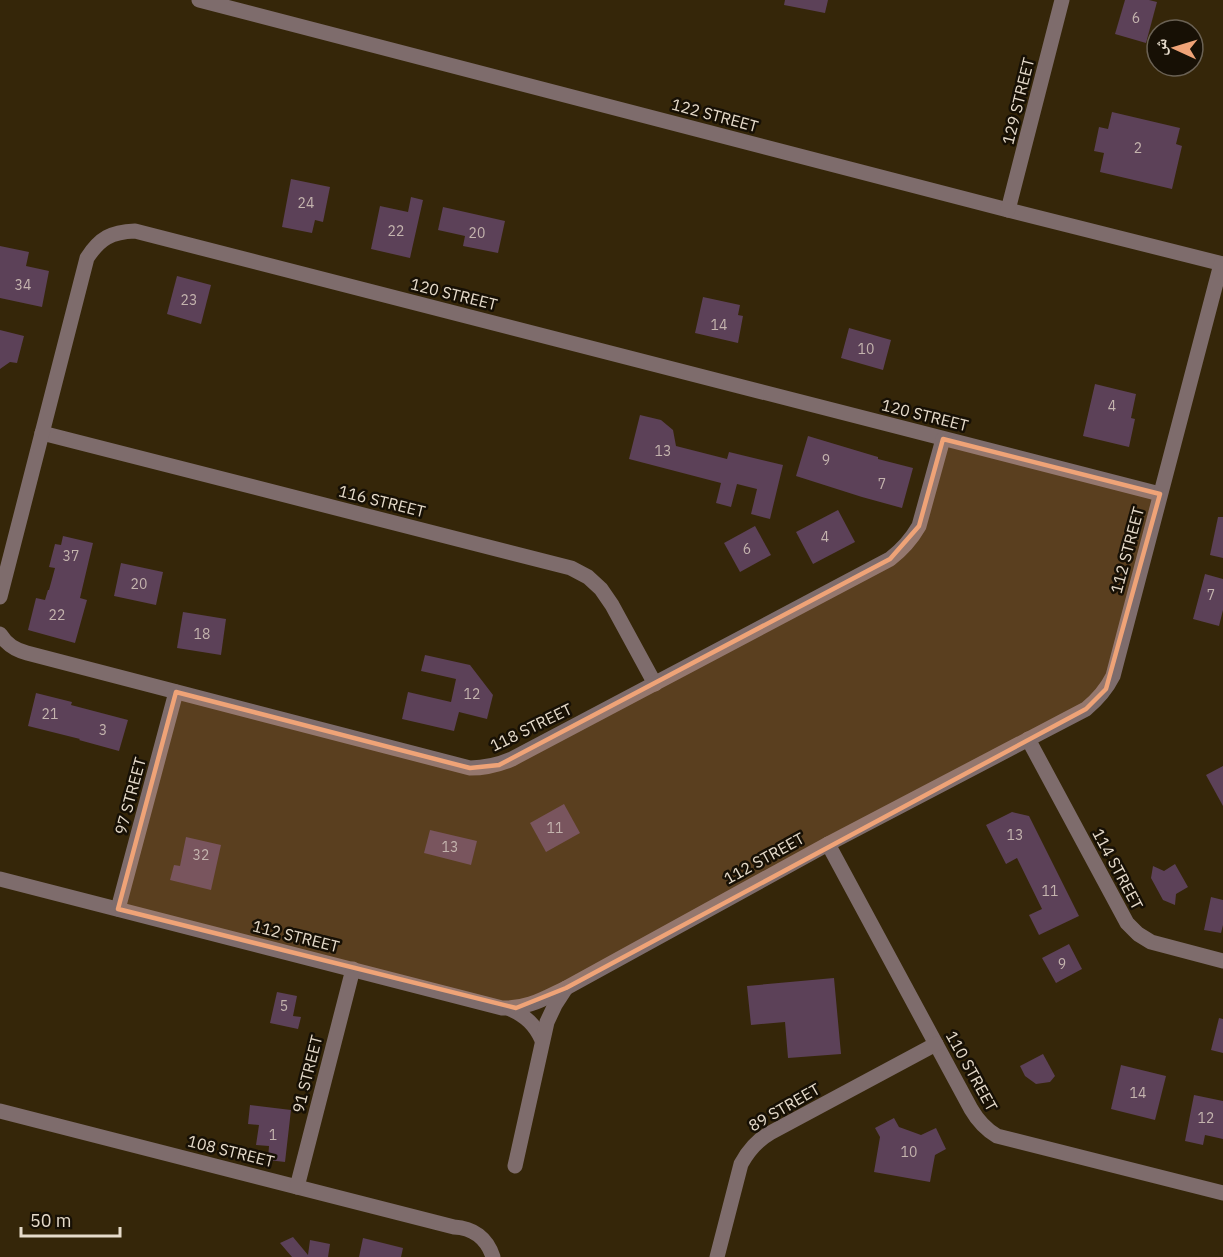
<svg xmlns="http://www.w3.org/2000/svg" width="1223" height="1257" viewBox="0 0 1223 1257" font-family="'IBM Plex Sans','Noto Naskh Arabic',sans-serif">
  <style>
    .building { fill: #5c4158 }
    .lines { fill: none; stroke-linecap: round; stroke-linejoin: round }
    .minor { stroke: #7e6c6c; stroke-width: 15 }
    .marked { fill: #efa377; fill-opacity: 0.2; stroke: #efa377; stroke-width: 4.5; stroke-linejoin: round }
    .labels { text-anchor: middle; stroke-width: 5; stroke-linejoin: round; paint-order: stroke }
    .number-label { font-size: 14px; fill: #c4b4ae }
    .street-label { font-size: 16px; fill: #e6dbcb; stroke: #171005 }
  </style>
  <rect width="100%" height="100%" fill="#352609"/>
  <g class="building">
    <path d="M 785,0 L 828,0 L 825,13 L 784,5 Z"/>
    <path d="M 1125,0 L 1149,0 L 1157,2 L 1146,43 L 1115,34 Z"/>
    <path d="M 1112,112 L 1180,128 L 1176,144 L 1182,146 L 1172,189 L 1100,172 L 1104,153 L 1094,151 L 1099,127 L 1108,129 Z"/>
    <path d="M 291,179 L 330,187 L 323,222 L 315,220 L 312,233 L 282,227 Z"/>
    <path d="M 411,197 L 423,200 L 410,258 L 371,249 L 380,206 L 408,212 Z"/>
    <path d="M 443,207 L 505,221 L 498,253 L 463,246 L 465,236 L 438,230 Z"/>
    <path d="M 0,246 L 29,252 L 26,266 L 49,271 L 42,307 L 0,298 Z"/>
    <path d="M 177,276 L 211,285 L 201,324 L 167,314 Z"/>
    <path d="M 703,297 L 740,305 L 738,315 L 743,316 L 738,343 L 695,333 Z"/>
    <path d="M 849,328 L 891,340 L 883,370 L 841,358 Z"/>
    <path d="M 0,330 L 24,336 L 17,363 L 10,362 L 0,369 Z"/>
    <path d="M 1095,384 L 1136,394 L 1131,418 L 1135,419 L 1129,447 L 1083,436 Z"/>
    <path d="M 640,415 L 661,420 L 673,430 L 676,446 L 727,459 L 729,452 L 783,465 L 770,519 L 751,514 L 757,489 L 737,484 L 731,507 L 716,503 L 721,483 L 629,459 Z"/>
    <path d="M 808,436 L 878,457 L 878,459 L 913,468 L 902,508 L 862,497 L 796,476 Z"/>
    <path d="M 838,510 L 855,542 L 813,564 L 796,532 Z"/>
    <path d="M 1218,517 L 1223,517 L 1223,558 L 1210,555 Z"/>
    <path d="M 755,526 L 771,555 L 740,572 L 724,543 Z"/>
    <path d="M 63,536 L 93,543 L 80,598 L 87,600 L 75,643 L 28,630 L 36,598 L 45,600 L 48,590 L 49,590 L 55,568 L 49,567 L 55,544 L 61,545 Z"/>
    <path d="M 121,563 L 163,572 L 156,605 L 114,596 Z"/>
    <path d="M 1205,574 L 1223,579 L 1223,610 L 1219,626 L 1193,619 Z"/>
    <path d="M 183,612 L 226,619 L 221,655 L 177,648 Z"/>
    <path d="M 425,655 L 470,665 L 493,695 L 487,719 L 459,712 L 454,731 L 402,719 L 408,692 L 451,702 L 456,679 L 421,671 Z"/>
    <path d="M 36,693 L 72,702 L 71,705 L 128,720 L 119,751 L 79,740 L 80,739 L 28,726 Z"/>
    <path d="M 1223,766 L 1223,806 L 1206,775 Z"/>
    <path d="M 564,804 L 580,833 L 546,852 L 530,823 Z"/>
    <path d="M 1012,812 L 1029,816 L 1079,916 L 1039,935 L 1029,915 L 1042,909 L 1017,858 L 1006,864 L 986,825 Z"/>
    <path d="M 430,830 L 477,841 L 471,865 L 424,853 Z"/>
    <path d="M 186,837 L 221,845 L 211,890 L 170,880 L 174,865 L 180,866 Z"/>
    <path d="M 1175,864 L 1188,887 L 1176,894 L 1175,905 L 1163,900 L 1151,878 L 1153,866 L 1164,871 Z"/>
    <path d="M 1211,897 L 1223,900 L 1223,925 L 1221,933 L 1204,930 Z"/>
    <path d="M 1069,944 L 1082,969 L 1056,983 L 1042,958 Z"/>
    <path d="M 834,978 L 841,1054 L 788,1058 L 785,1022 L 751,1025 L 747,986 Z"/>
    <path d="M 277,992 L 297,996 L 293,1016 L 301,1017 L 298,1029 L 270,1023 Z"/>
    <path d="M 1219,1018 L 1223,1019 L 1223,1053 L 1211,1050 Z"/>
    <path d="M 1043,1054 L 1055,1076 L 1050,1082 L 1036,1084 L 1025,1076 L 1020,1066 Z"/>
    <path d="M 1121,1065 L 1166,1076 L 1155,1120 L 1111,1109 Z"/>
    <path d="M 1194,1095 L 1223,1101 L 1223,1139 L 1205,1135 L 1203,1145 L 1185,1141 Z"/>
    <path d="M 250,1105 L 291,1110 L 285,1162 L 268,1160 L 269,1146 L 256,1145 L 259,1125 L 248,1124 Z"/>
    <path d="M 894,1118 L 899,1127 L 921,1135 L 936,1128 L 946,1149 L 935,1155 L 930,1182 L 874,1172 L 880,1137 L 875,1128 Z"/>
    <path d="M 293,1237 L 308,1255 L 310,1240 L 330,1244 L 328,1257 L 292,1257 L 280,1243 Z"/>
    <path d="M 363,1238 L 403,1248 L 401,1257 L 359,1257 Z"/>
  </g>
  <g class="lines">
    <g class="minor">
      <path d="M 199,0 L 1008,210 L 1223,264"/>
      <path d="M 1008,210 L 1062,0"/>
      <path d="M 42,433 L 571,568 L 588,577 L 601,589 L 612,605 L 655,684"/>
      <path d="M 0,597 L 87,258 C 100,238 111,232 135,231 L 1160,494"/>
      <path d="M 0,634 C 7,645 15,650 27,653 L 470,768 C 486,768 498,765 512,759 L 890,559 C 903,549 911,540 919,526 L 943,439"/>
      <path d="M 1028,739 L 1127,923 L 1138,934 L 1151,942 L 1223,961"/>
      <path d="M 828,844 L 971,1109 C 978,1121 985,1129 997,1136 L 1223,1193"/>
      <path d="M 0,879 L 502,1008 C 527,1009 543,999 566,988 L 828,844 L 1086,709 C 1098,699 1106,690 1113,676 L 1221,264"/>
      <path d="M 118,909 L 176,692"/>
      <path d="M 510,1009 C 526,1016 535,1025 542,1040"/>
      <path d="M 0,1111 L 454,1227 C 473,1228 487,1238 493,1257"/>
      <path d="M 515,1166 L 547,1022 L 555,1005 L 566,988"/>
      <path d="M 297,1187 L 353,969"/>
      <path d="M 717,1257 L 741,1164 C 748,1151 756,1141 770,1133 L 936,1044"/>
    </g>
  </g>
  <path class="marked" d="M 943,439 L 1160,494 L 1106,689 L 1086,709 L 566,988 L 516,1008 L 118,909 L 176,692 L 470,768 L 499,765 L 890,559 L 919,526 Z"/>
  <g class="labels">
    <g class="number-label">
      <text x="1136" y="23">6</text>
      <text x="1138" y="153">2</text>
      <text x="306" y="208">24</text>
      <text x="396" y="236">22</text>
      <text x="477" y="238">20</text>
      <text x="23" y="290">34</text>
      <text x="189" y="305">23</text>
      <text x="719" y="330">14</text>
      <text x="866" y="354">10</text>
      <text x="1112" y="411">4</text>
      <text x="663" y="456">13</text>
      <text x="826" y="465">9</text>
      <text x="882" y="489">7</text>
      <text x="825" y="542">4</text>
      <text x="747" y="554">6</text>
      <text x="71" y="561">37</text>
      <text x="139" y="589">20</text>
      <text x="1211" y="600">7</text>
      <text x="57" y="620">22</text>
      <text x="202" y="639">18</text>
      <text x="472" y="699">12</text>
      <text x="50" y="719">21</text>
      <text x="103" y="735">3</text>
      <text x="555" y="833">11</text>
      <text x="1015" y="840">13</text>
      <text x="450" y="852">13</text>
      <text x="201" y="860">32</text>
      <text x="1050" y="896">11</text>
      <text x="1062" y="969">9</text>
      <text x="284" y="1011">5</text>
      <text x="1138" y="1098">14</text>
      <text x="1206" y="1123">12</text>
      <text x="273" y="1140">1</text>
      <text x="909" y="1157">10</text>
    </g>
    <g class="street-label">
      <text transform="translate(1018 101) rotate(-76)" y="6">129 STREET</text>
      <text transform="translate(715 115) rotate(15)" y="6">122 STREET</text>
      <text transform="translate(454 294) rotate(14)" y="6">120 STREET</text>
      <text transform="translate(925 415) rotate(14)" y="6">120 STREET</text>
      <text transform="translate(382 501) rotate(14)" y="6">116 STREET</text>
      <text transform="translate(1127 550) rotate(-75)" y="6">112 STREET</text>
      <text transform="translate(531 727) rotate(-26)" y="6">118 STREET</text>
      <text transform="translate(130 796) rotate(-75)" y="6">97 STREET</text>
      <text transform="translate(764 858) rotate(-29)" y="6">112 STREET</text>
      <text transform="translate(1118 869) rotate(62)" y="6">114 STREET</text>
      <text transform="translate(296 936) rotate(14)" y="6">112 STREET</text>
      <text transform="translate(972 1071) rotate(61)" y="6">110 STREET</text>
      <text transform="translate(307 1074) rotate(-76)" y="6">91 STREET</text>
      <text transform="translate(784 1107) rotate(-30)" y="6">89 STREET</text>
      <text transform="translate(231 1151) rotate(14)" y="6">108 STREET</text>
    </g>
  </g>
  <g transform="translate(1175 48) rotate(274)"><circle r="28" fill="#171005" stroke="#6a6154" stroke-width="1.5"/>
  <path d="M0-4.5L10 22L0 15L-10 22Z" fill="#efa377"/>
  <text y="-9" font-size="16" font-weight="bold" text-anchor="middle" fill="#e6dbcb">ش</text>
  </g>
  <path d="M21 1227v9h99v-9" fill="none" stroke="#e6dbcb" stroke-width="3"/>
  <text x="30" y="1227" font-size="18" fill="#e6dbcb" stroke="#171005" stroke-width="4.5" paint-order="stroke">50 m</text>
</svg>
